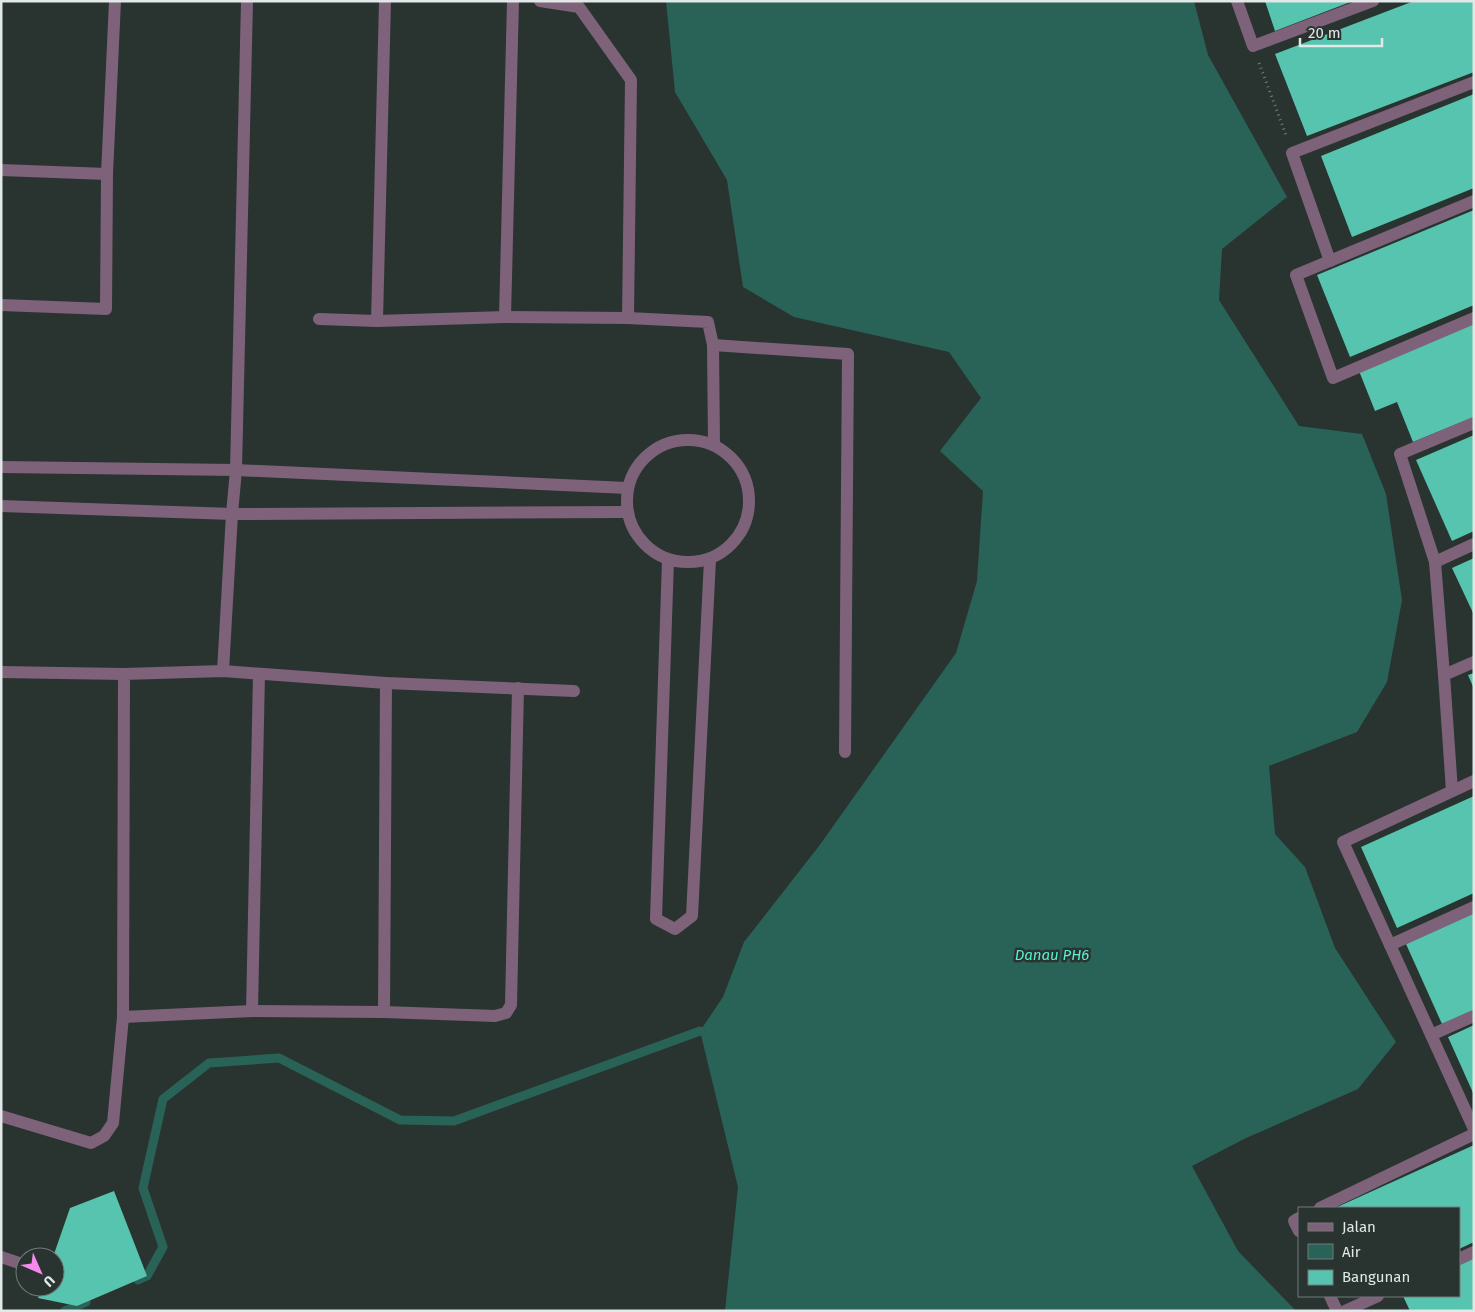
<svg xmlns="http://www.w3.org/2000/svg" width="1475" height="1312" viewBox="0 0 1475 1312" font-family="'Fira Sans',sans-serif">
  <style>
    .water { fill: #296357 }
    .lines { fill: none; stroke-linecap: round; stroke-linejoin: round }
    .stream { stroke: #296357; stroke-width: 9 }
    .building { fill: #56c4ae }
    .path { stroke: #757d7b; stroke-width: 3; stroke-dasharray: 1 4; stroke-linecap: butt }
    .street { stroke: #7d6279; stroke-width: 12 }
    .labels { text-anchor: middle; stroke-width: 5; stroke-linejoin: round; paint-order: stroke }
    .water-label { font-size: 15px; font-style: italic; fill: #55f0d2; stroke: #293330 }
  </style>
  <rect width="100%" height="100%" fill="#293330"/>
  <path class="water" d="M 666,1 L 1194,1 L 1208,55 L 1287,197 L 1222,249 L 1219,300 L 1299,426 L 1362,434 L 1386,494 L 1402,600 L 1387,682 L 1357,732 L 1269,766 L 1275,834 L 1305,867 L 1335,948 L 1396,1042 L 1358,1089 L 1246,1138 L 1192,1166 L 1238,1251 L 1296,1311 L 725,1311 L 738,1187 L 700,1031 L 723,997 L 744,942 L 819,846 L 956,653 L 977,581 L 983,491 L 940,451 L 981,398 L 949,352 L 794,317 L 743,287 L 727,180 L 675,92 Z"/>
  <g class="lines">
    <g class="stream">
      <path d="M 138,1280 L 147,1276 L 163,1247 L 143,1188 L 163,1099 L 209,1063 L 279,1058 L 400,1120 L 454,1121 L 700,1031"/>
      <path d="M 65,1311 L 86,1302"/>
    </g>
  </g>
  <g class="building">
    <path d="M 1265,1 L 1353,1 L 1275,31 Z"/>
    <path d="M 1414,1 L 1474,1 L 1474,72 L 1307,136 L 1275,54 Z"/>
    <path d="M 1474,94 L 1474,188 L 1352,237 L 1321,156 Z"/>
    <path d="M 1474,210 L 1474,305 L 1350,357 L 1317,275 Z"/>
    <path d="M 1474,323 L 1474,417 L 1413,442 L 1397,402 L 1375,411 L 1359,371 Z"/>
    <path d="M 1474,435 L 1474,531 L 1452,541 L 1416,460 Z"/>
    <path d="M 1474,558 L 1474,615 L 1452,568 Z"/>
    <path d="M 1474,673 L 1474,689 L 1468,675 Z"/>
    <path d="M 1474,796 L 1474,893 L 1397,928 L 1361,847 Z"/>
    <path d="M 1474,913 L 1474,1010 L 1442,1024 L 1406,944 Z"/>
    <path d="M 1474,1025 L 1474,1095 L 1448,1037 Z"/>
    <path d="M 1474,1145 L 1474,1242 L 1459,1249 L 1459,1208 L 1335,1208 Z"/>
    <path d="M 114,1191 L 147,1276 L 77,1306 L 38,1298 L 42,1287 L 55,1287 L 55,1257 L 53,1257 L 70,1208 Z"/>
    <path d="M 1474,1258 L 1474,1311 L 1410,1311 L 1403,1296 L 1459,1296 L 1459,1265 Z"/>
  </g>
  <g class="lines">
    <path class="path" d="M 1259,63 L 1286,135"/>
    <g class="street">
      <path d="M 540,1 L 579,7 L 631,80 L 628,318"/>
      <path d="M 1237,1 L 1253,46 L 1373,1"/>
      <path d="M 1,170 L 107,174"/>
      <path d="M 1474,201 L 1296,275 L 1333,378 L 1474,318"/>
      <path d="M 1330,261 L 1292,153 L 1474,82"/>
      <path d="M 1,305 L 106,309 L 107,174 L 115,1"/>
      <path d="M 505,317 L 513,1"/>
      <path d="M 319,319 L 377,321 L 505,317 L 628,318 L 708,322 L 713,345 L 714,444"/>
      <path d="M 377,321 L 385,1"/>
      <path d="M 713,345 L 848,354 L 845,752"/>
      <path d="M 1474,423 L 1400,454 L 1435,562 L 1474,544"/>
      <circle cx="688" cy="501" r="61"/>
      <path d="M 1,467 L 236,470 L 627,488"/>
      <path d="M 1,506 L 232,514 L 626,512"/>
      <path d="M 668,560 L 656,919 L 675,929 L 692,916 L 710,560"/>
      <path d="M 1435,562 L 1444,675"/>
      <path d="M 223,671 L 232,514 L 236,470 L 247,1"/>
      <path d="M 1,672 L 124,674"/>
      <path d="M 1474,781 L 1343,842 L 1474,1129"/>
      <path d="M 1452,791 L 1444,675 L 1474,662"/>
      <path d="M 1390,945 L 1474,907"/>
      <path d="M 252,1011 L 259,674"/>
      <path d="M 384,1012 L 386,683"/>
      <path d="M 123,1017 L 252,1011 L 384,1012 L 495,1016 L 506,1013 L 511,1005 L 518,688"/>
      <path d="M 1431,1035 L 1474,1016"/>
      <path d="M 1,1116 L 91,1143 L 104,1136 L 113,1123 L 123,1017 L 124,674 L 223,671 L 386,683 L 574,691"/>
      <path d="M 1320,1208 L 1474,1134"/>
      <path d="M 1299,1218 L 1294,1221 L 1299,1231"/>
      <path d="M 1,1257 L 25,1265"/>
      <path d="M 1459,1259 L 1474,1252"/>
      <path d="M 1330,1296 L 1337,1311"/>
      <path d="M 1345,1311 L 1378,1296"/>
    </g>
  </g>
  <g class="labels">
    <g class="water-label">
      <text x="1052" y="960">Danau PH6</text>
    </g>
  </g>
  <rect width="1475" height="1312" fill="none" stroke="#e2e8e7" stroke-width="5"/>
  <rect x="1298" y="1207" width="162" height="90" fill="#293330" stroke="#737b79"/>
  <rect x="1308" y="1223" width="25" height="8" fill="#7d6279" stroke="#737b79"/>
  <text x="1342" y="1232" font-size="15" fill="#e2e8e7">Jalan</text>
  <rect x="1308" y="1244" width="25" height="15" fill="#296357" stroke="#737b79"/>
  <text x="1342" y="1257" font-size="15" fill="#e2e8e7">Air</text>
  <rect x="1308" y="1270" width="25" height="15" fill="#56c4ae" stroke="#737b79"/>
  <text x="1342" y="1282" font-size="15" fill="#e2e8e7">Bangunan</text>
  <g transform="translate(40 1272) rotate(135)"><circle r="24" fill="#293330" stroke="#737b79"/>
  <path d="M0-4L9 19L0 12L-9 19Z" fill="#f788ec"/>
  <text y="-8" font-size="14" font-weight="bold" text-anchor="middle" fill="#e2e8e7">U</text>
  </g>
  <path d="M1300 38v8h82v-8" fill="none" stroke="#e2e8e7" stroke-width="2.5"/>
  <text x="1308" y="38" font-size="15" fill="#e2e8e7" stroke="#293330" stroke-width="4" paint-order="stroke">20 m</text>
</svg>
